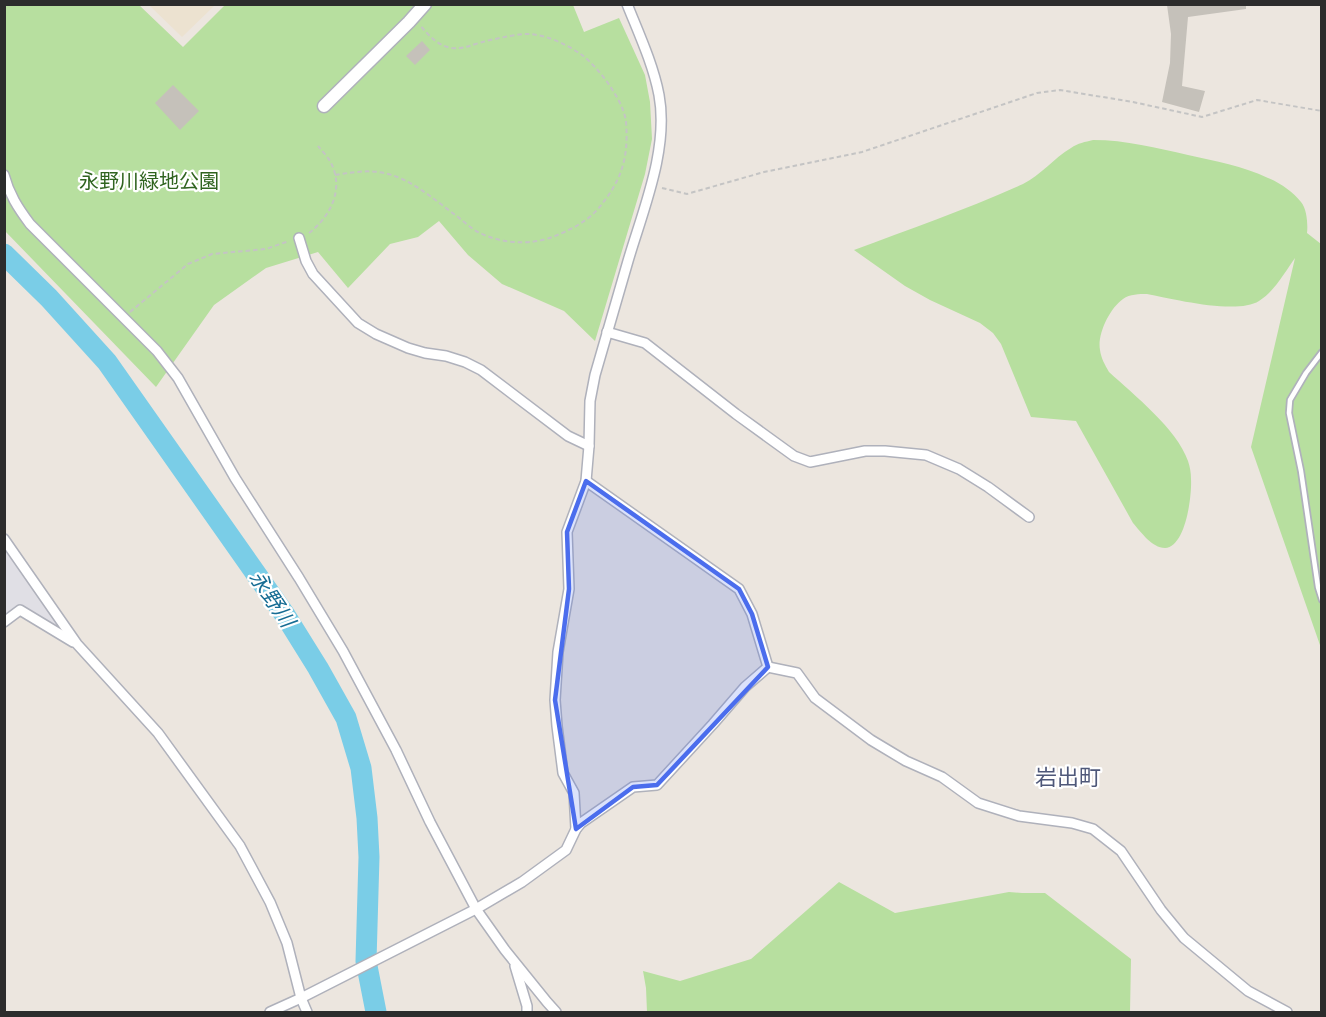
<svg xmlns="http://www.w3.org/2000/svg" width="1326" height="1017" viewBox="0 0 1326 1017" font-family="'DejaVu Sans','Noto Sans JP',sans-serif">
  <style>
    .industrial { fill: #e0dfe5 }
    .education { fill: #ece2d0 }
    .green { fill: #b7df9f }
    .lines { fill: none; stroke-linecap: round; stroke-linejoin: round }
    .river { stroke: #7acde7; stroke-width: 21 }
    .building { fill: #c5c1ba }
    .service-casing { stroke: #afb1bb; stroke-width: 8 }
    .minor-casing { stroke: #afb1bb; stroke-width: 12 }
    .tertiary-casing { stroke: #afb1bb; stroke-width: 15 }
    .path { stroke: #c4c4c4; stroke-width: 2; stroke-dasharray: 4.5 3; stroke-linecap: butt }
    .service { stroke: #fff; stroke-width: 4.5 }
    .minor { stroke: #fff; stroke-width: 9 }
    .tertiary { stroke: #fff; stroke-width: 12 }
    .marked { fill: #4b6ded; fill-opacity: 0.2; stroke: #4b6ded; stroke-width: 4.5; stroke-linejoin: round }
    .labels { text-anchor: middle; stroke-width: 4.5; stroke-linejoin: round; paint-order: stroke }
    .park-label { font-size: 20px; fill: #306420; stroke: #fff }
    .water-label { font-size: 21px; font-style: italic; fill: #176d94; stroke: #fff }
    .quarter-label { font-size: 22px; fill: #4f5879; stroke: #fff }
  </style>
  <rect width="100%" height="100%" fill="#ece6df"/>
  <path class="industrial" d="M 4,543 L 64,630 L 18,606 L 5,616 Z"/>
  <path class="education" d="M 149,5 L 215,5 L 182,37 Z"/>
  <g class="green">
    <path d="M 5,5 L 139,5 L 183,47 L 225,5 L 573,5 L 584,32 L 619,18 L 645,75 L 650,102 L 652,139 L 645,174 L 595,341 L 564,311 L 502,284 L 468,255 L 439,221 L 418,237 L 390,244 L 348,288 L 318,252 L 266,268 L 214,305 L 156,387 L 5,231 Z"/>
    <path d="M 1093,140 C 1126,140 1157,148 1188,155 C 1215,161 1243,166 1268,178 C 1280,183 1293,192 1301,202 C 1307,209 1308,225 1307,233 L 1321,244 L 1321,648 L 1251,447 L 1295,258 C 1285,272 1274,292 1259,301 C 1237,315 1173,299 1147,294 C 1139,294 1130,294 1123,299 C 1110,308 1097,334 1100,350 C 1101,358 1105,365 1109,372 C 1134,395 1177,429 1188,461 C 1190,467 1191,473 1191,479 C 1192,495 1186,547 1165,548 C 1152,548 1141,532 1133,523 L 1076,421 L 1031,417 L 1001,344 L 993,333 L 980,323 L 930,300 L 905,286 L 854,250 C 910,229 968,209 1023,184 C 1041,175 1054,158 1071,148 C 1078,143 1085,142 1093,140 Z"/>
    <path d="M 839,882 L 895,913 L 1009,892 L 1022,893 L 1045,893 L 1131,959 L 1130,1012 L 647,1012 L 646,988 L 643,971 L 680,981 L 751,959 Z"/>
  </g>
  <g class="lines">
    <path class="river" d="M 4,254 L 49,298 L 107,362 L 285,615 L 318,668 L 346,718 L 361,768 L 367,818 L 369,857 L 366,961 L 376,1012"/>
  </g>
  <g class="building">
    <path d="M 1167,5 L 1246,5 L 1246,9 L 1188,17 L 1182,86 L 1205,91 L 1199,112 L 1162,102 L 1170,63 L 1171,34 Z"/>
    <path d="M 422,41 L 430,50 L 415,65 L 406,56 Z"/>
    <path d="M 173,85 L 199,111 L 180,130 L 155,103 Z"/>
  </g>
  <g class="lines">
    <defs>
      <path id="service" d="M 1322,352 L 1306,373 L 1290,400 L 1289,413 L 1301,471 L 1318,587 L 1322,600"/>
      <g id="minor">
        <path d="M 4,175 C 9,194 18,208 30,224 L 157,351 L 178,378 L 235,478 L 299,578 L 343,651 L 396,750 L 430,822 L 476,909 L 505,950 L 547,1002 L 556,1012"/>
        <path d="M 299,238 L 306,261 L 313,274 L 358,323 L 376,334 L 408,348 L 425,353 L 446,356 L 465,362 L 481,370 L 568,436 L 589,446"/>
        <path d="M 607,332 L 645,343 L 736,414 L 794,456 L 810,462 L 865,451 L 885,451 L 926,455 L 959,469 L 988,487 L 1029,517"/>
        <path d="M 586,481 L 739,589 L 752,614 L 768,667"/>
        <path d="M 4,539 L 77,644 L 158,733 L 240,846 L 270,902 L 287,943 L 301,998 L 307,1012"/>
        <path d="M 4,622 L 20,610 L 73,642"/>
        <path d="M 768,667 L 797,673 L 815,698 L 871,740 L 906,761 L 942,777 L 978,803 L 1019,816 L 1072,823 L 1093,829 L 1121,851 L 1161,910 L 1184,938 L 1248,991 L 1287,1012"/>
        <path d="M 576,829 L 574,793 L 563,773 L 557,726 L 555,700 L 558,652 L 569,589 L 567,532 L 586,481 L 589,446 L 590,401 L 595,375 C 606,337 617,299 628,261 C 643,210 669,149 659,95 C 653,64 639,34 627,4"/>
        <path d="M 515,966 L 527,1006 L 527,1012"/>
        <path d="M 270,1012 L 301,998 L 476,909 L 522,882 L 566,850 L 576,829 L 581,823 L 633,787 L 657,785 L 713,724 L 745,687 L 768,667"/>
      </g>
      <path id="tertiary" d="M 324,106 L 409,22 L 425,4"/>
    </defs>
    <use href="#service" class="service-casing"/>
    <use href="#minor" class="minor-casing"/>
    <use href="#tertiary" class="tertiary-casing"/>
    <g class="path">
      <path d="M 335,175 C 360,171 378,168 402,179 C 422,188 440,204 458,217 C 464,222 470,227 476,231 C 500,244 530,246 555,236 C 570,230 586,222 597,210 C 621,182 629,159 626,122 C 624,101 599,68 582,55 C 566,44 544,33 523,34 C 508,36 493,39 479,43 C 469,46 462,49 452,48 C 438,46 429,36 420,25"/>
      <path d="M 662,188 L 687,194 L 764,172 L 862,152 L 1037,93 L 1060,90 L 1133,102 L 1202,117 L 1257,100 L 1322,111"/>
      <path d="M 309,233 C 331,216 345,188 330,161 C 327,156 322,151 318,146"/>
      <path d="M 130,312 L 188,264 L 212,254 L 266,249 L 289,241"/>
    </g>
    <use href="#service" class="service"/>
    <use href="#minor" class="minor"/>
    <use href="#tertiary" class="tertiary"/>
  </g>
  <path class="marked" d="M 586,481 L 739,589 L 752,614 L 768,667 L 657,785 L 633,787 L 576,829 L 555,700 L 569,589 L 567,532 Z"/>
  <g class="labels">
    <g class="park-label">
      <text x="149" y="188">永野川緑地公園</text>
    </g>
    <g class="water-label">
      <text transform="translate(272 599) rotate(56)" y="7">永野川</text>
    </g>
    <g class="quarter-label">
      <text x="1068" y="785">岩出町</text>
    </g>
  </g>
  <rect width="1326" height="1017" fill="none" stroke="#2c2c2c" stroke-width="12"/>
</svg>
